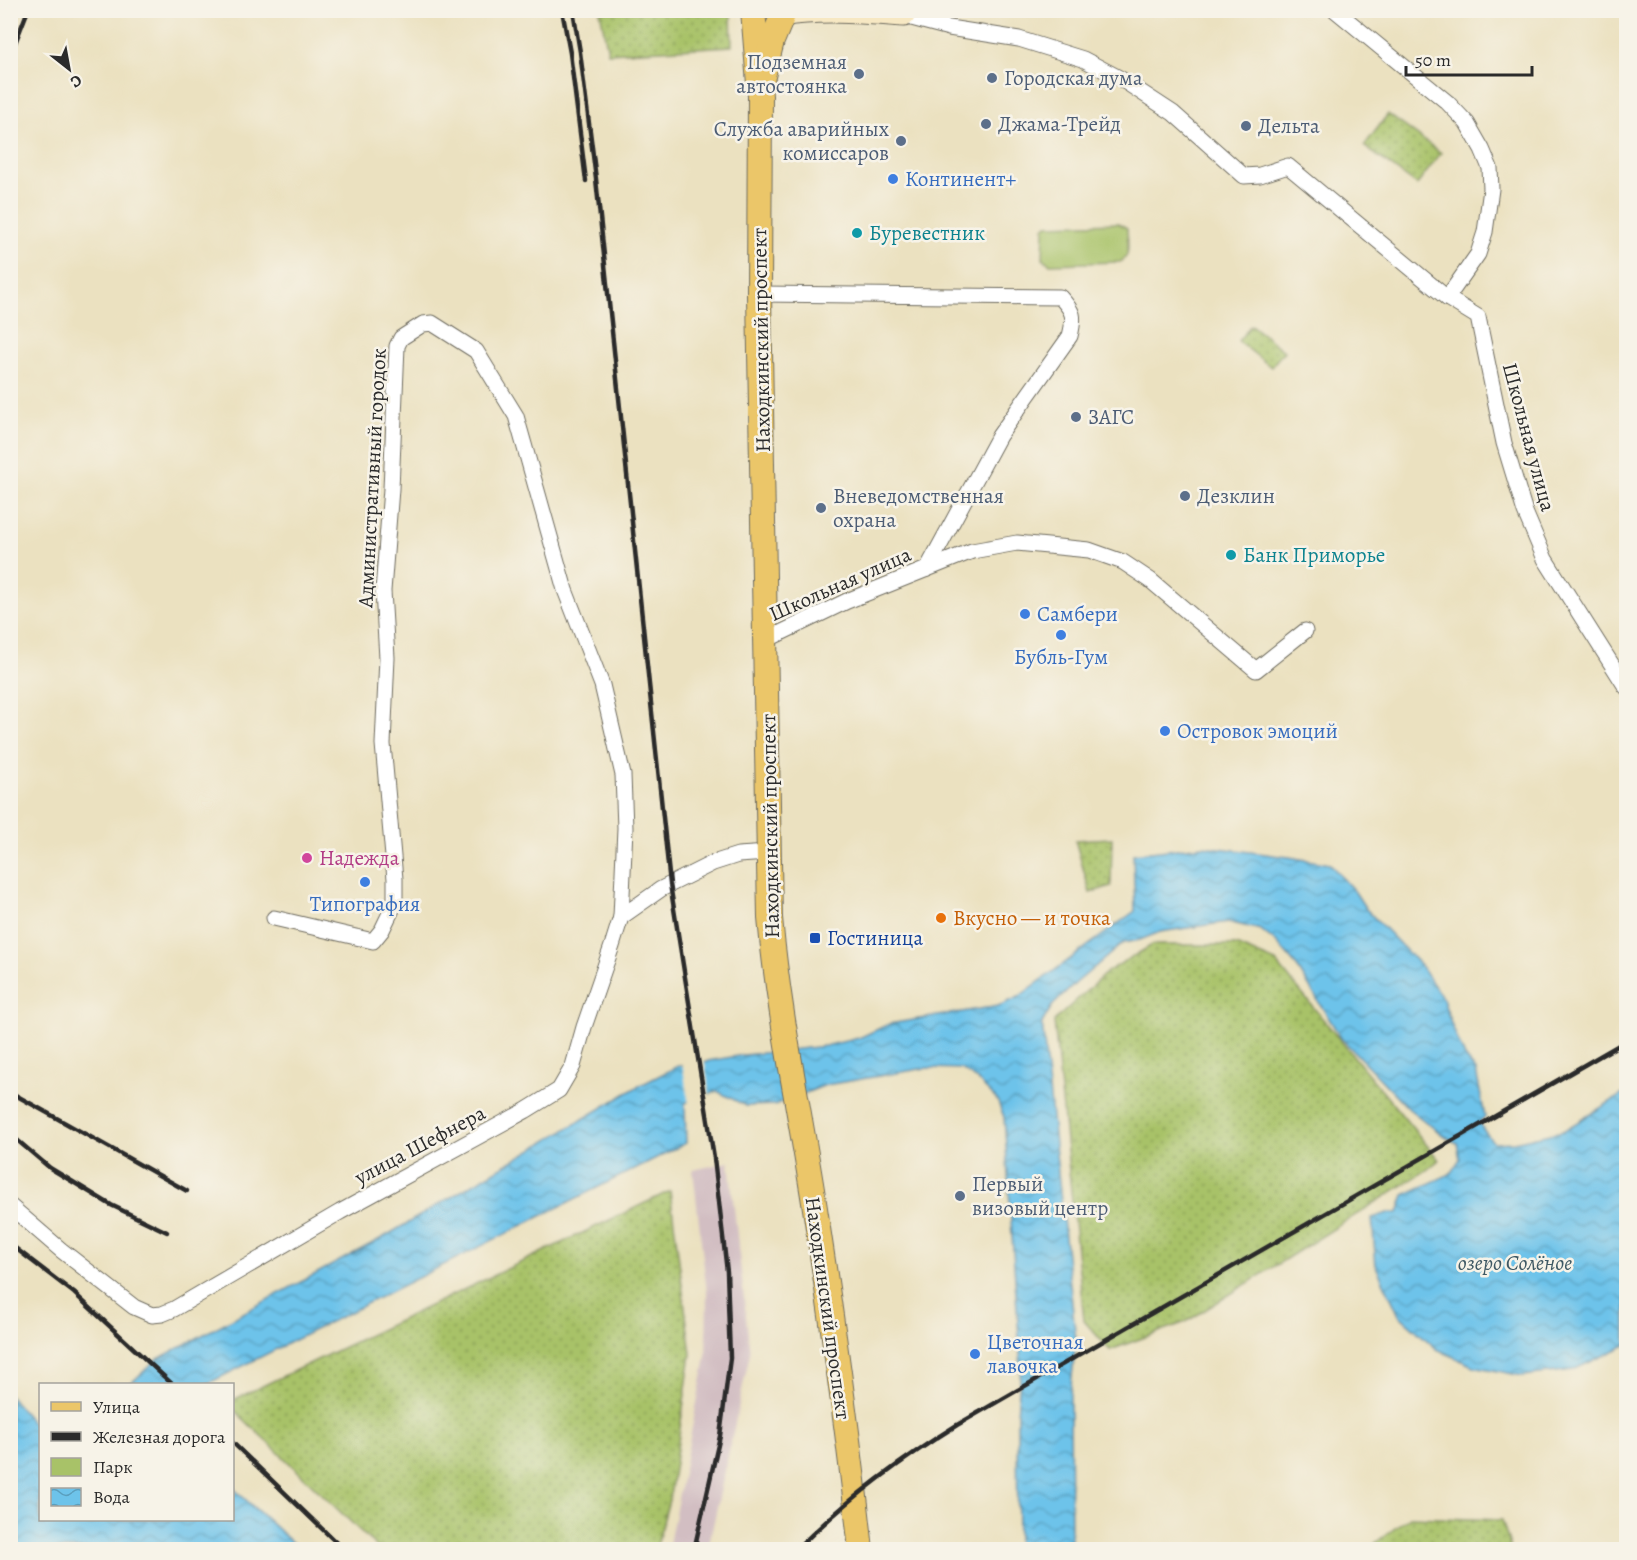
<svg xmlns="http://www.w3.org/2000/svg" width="1637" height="1560" viewBox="0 0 1637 1560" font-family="Alegreya,serif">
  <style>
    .railway { fill: #d2bec2 }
    .green { fill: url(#green-dots); stroke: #6a764a; stroke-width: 1.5 }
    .pitch { fill: #a8c268; stroke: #6a764a; stroke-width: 1.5 }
    .water { fill: url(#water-waves); stroke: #4c778a; stroke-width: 1.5 }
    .pier { fill: #ebe1c0 }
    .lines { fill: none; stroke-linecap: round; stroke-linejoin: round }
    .street-casing { stroke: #6e6b5f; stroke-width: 17 }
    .secondary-casing { stroke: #6e6b5f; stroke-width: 23 }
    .primary-casing { stroke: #6e6b5f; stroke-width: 26 }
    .street { stroke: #fff; stroke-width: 15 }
    .secondary { stroke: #f7e8c3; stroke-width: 21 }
    .primary { stroke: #ebc669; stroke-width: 24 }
    .rail { stroke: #2b2b2b; stroke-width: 4.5 }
    .service-dot { fill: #5c6f8a; stroke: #f7f3e8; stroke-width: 2 }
    .shop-dot { fill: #3f7fe0; stroke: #f7f3e8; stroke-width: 2 }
    .culture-dot { fill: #0f9aa8; stroke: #f7f3e8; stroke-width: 2 }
    .hotel-dot { fill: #d1479c; stroke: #f7f3e8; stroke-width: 2 }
    .food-dot { fill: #e8710a; stroke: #f7f3e8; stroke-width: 2 }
    .transit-dot { fill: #1a4fb4; stroke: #f7f3e8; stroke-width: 2 }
    .labels { text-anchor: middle; stroke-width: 5; stroke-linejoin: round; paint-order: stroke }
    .service-label { font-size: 21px; fill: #4e5e75; stroke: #f7f3e8; text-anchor: start }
    .shop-label { font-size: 21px; fill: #366cbe; stroke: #f7f3e8; text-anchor: start }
    .culture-label { font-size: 21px; fill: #0d838f; stroke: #f7f3e8; text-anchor: start }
    .street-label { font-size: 21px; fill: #2b2b2b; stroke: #f7f3e8 }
    .hotel-label { font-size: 21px; fill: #b23c85; stroke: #f7f3e8; text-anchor: start }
    .food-label { font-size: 21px; fill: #c56008; stroke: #f7f3e8; text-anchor: start }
    .transit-label { font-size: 21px; fill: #164399; stroke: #f7f3e8; text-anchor: start }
    .water-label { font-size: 22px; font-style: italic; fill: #3f5964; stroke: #f7f3e8 }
  </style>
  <defs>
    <pattern id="green-dots" width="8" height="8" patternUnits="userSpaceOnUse" patternTransform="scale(1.5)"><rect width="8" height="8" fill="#a8c268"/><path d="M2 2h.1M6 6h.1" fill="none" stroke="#899e56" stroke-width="1.8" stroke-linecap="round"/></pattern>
    <pattern id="water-waves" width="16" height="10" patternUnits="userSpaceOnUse" patternTransform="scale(1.5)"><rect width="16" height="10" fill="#6dc3ea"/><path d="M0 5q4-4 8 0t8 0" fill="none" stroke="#5a9fbe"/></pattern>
  </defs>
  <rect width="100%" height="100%" fill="#f7f3e8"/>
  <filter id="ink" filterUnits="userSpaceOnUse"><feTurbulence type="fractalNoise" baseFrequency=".0167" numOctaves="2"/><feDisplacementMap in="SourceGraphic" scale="12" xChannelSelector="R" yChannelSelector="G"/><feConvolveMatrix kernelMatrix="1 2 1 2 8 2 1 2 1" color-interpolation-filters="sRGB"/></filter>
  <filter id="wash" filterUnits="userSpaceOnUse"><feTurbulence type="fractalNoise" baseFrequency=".008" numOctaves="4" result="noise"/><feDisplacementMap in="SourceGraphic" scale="24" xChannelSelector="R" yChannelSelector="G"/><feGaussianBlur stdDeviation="1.35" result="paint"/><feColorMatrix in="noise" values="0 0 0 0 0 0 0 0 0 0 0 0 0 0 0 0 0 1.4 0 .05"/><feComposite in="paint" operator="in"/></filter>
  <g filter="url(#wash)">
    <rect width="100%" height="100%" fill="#ebe1c0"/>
    <path class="railway" d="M 729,1162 L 750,1353 L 708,1549 L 668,1549 L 706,1357 L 707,1293 L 693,1170 Z"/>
    <g class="green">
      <path d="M 600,11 L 731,11 L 732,46 L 608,53 Z"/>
      <path d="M 1388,114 L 1441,153 L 1417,185 L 1364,146 Z"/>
      <path d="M 1251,325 L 1284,351 L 1271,367 L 1238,341 Z"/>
      <path d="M 1112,838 L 1111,886 L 1090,893 L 1075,840 Z"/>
      <path d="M 1152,945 L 1236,945 L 1276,962 L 1439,1160 L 1427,1170 L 1186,1322 L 1110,1350 L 1084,1321 L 1054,1021 L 1108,971 Z"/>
      <path d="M 670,1191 L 691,1354 L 670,1496 L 656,1549 L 379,1549 L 233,1409 L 233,1400 Z"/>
      <path d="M 1410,1517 L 1502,1520 L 1511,1549 L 1367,1549 Z"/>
    </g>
    <path class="pitch" d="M 1118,223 L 1127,228 C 1127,240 1132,257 1120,262 L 1050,264 L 1043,259 L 1044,228 L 1047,225 Z"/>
    <g class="water">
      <path d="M 1203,846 L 1289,857 L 1330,864 L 1355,892 L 1366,909 L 1421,966 L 1443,999 L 1452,1026 L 1465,1057 L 1476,1071 L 1485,1117 L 1480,1121 L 1482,1128 L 1494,1143 L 1514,1142 L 1563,1131 L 1626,1092 L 1626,1345 L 1573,1370 L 1523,1376 L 1473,1366 L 1437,1349 L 1399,1315 L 1376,1266 L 1372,1218 L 1388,1213 L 1398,1213 L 1404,1195 L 1450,1174 L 1460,1159 L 1457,1143 L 1443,1135 L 1409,1109 L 1341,1038 L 1296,965 L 1277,943 L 1261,930 L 1228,922 L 1160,932 L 1140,940 L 1123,943 L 1076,983 L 1052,1006 L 1042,1023 L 1076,1340 L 1070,1395 L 1071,1549 L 1018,1549 L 1017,1414 L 1021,1368 L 1004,1117 L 997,1100 L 976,1079 L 961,1069 L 926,1068 L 826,1085 L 775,1105 L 746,1106 L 717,1091 L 685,1103 L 686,1143 L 207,1384 L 130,1384 L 156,1360 L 384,1237 L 637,1087 L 678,1066 L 744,1055 L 825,1046 L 859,1038 L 889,1024 L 998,1006 L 1017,998 L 1135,911 L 1133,854 Z"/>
      <path d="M 10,1396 L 33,1424 L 40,1429 L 40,1520 L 232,1520 L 233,1488 L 299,1549 L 11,1549 Z"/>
    </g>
    <path class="pier" d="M 704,1058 L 710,1097 L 689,1105 L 682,1062 Z"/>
  </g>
  <g filter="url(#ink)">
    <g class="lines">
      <defs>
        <g id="street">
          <path d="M 1335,10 L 1447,102 L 1467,123 L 1482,149 L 1490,168 L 1491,189 L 1485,232 L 1478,254 L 1447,298"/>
          <path d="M 904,16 L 949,28 L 1019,39 L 1083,59 L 1121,79 L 1173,113 L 1244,176 L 1260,175 L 1288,166 L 1447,298 L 1478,317 L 1504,443 L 1525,512 L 1545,559 L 1626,687"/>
          <path d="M 759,294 L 1060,297 C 1074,312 1075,316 1070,336 L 999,436 L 927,569"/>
          <path d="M 766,640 L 847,601 L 972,551 L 1017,543 L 1089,550 L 1123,562 L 1150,580 L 1256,670 L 1305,631"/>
          <path d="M 274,918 L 373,941 L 382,930 L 395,903 L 395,879 L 383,744 L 387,658 L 383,591 L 391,489 L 397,346 L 401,338 L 423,324 L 432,323 L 476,351 L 516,416 L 565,590 L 602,685 L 623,775 L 625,828 L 621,917"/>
          <path d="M 10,1206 L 61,1250 L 134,1307 L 152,1315 L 162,1314 L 174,1309 L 340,1212 L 525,1111 L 559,1090 L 573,1066 L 584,1027 L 612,946 L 621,917 L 661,889 L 713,863 L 738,855 L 768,853"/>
        </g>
        <path id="secondary" d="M 782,16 C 823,9 863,13 904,16"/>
        <g id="primary">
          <path d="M 753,10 L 760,96 L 759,294 L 770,918 C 779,1018 801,1116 816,1215 C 833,1326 849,1438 861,1550"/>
          <path d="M 763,76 L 772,41 L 785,10"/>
        </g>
      </defs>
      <use href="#street" class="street-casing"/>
      <use href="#secondary" class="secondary-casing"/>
      <use href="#primary" class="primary-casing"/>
      <use href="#street" class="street"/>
      <use href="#secondary" class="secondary"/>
      <use href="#primary" class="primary"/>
      <g class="rail">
        <path d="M 562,10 L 570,53 L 586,181"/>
        <path d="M 573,10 L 580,52 L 596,179 L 670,884 L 714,1158 L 727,1272 L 730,1358 L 720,1436 L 694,1550"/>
        <path d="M 10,26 L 17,10"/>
        <path d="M 10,56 L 28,10"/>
        <path d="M 10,1092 L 187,1191"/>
        <path d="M 10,1134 L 50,1168 L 111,1205 L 167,1232"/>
        <path d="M 10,1244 L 74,1293 L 172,1384"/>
        <path d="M 232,1442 L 344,1550"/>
        <path d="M 796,1550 C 845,1501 899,1461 957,1425 L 1626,1041"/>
      </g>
    </g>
  </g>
  <g class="service-dot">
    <circle cx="859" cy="74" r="6"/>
    <circle cx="992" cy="78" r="6"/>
    <circle cx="986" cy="124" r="6"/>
    <circle cx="1246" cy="126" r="6"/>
    <circle cx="901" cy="141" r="6"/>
    <circle cx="1076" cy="417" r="6"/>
    <circle cx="1185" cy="496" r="6"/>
    <circle cx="821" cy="508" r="6"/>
    <circle cx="960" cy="1196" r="6"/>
  </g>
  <g class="shop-dot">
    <circle cx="893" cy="179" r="6"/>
    <circle cx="1025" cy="614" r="6"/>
    <circle cx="1061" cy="635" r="6"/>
    <circle cx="1165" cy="731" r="6"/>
    <circle cx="365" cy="882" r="6"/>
    <circle cx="975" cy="1354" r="6"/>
  </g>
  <g class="culture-dot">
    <circle cx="857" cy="233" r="6"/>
    <circle cx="1231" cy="555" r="6"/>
  </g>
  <circle class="hotel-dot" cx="307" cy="858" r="6"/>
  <circle class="food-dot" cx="941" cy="918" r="6"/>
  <rect class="transit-dot" x="809" y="932" width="12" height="12" rx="3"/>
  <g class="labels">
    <g class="service-label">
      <text x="847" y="69" text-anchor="end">Подземная<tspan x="847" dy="24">автостоянка</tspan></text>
      <text x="1004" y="85">Городская дума</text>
      <text x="998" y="131">Джама-Трейд</text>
      <text x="1258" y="133">Дельта</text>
      <text x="889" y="136" text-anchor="end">Служба аварийных<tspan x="889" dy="24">комиссаров</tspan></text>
      <text x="1088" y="424">ЗАГС</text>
      <text x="833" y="503">Вневедомственная<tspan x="833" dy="24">охрана</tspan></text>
      <text x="1197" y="503">Дезклин</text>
      <text x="972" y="1191">Первый<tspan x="972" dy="24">визовый центр</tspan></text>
    </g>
    <g class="shop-label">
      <text x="905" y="186">Континент+</text>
      <text x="1037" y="621">Самбери</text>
      <text x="1061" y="664" text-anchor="middle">Бубль-Гум</text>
      <text x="1177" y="738">Островок эмоций</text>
      <text x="365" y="911" text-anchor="middle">Типография</text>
      <text x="987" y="1349">Цветочная<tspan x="987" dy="24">лавочка</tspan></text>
    </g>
    <g class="culture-label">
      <text x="869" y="240">Буревестник</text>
      <text x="1243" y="562">Банк Приморье</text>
    </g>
    <g class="street-label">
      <text transform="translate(761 340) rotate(-91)" y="7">Находкинский проспект</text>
      <text transform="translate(1529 437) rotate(75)" y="7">Школьная улица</text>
      <text transform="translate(372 478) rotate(-87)" y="7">Административный городок</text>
      <text transform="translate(840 584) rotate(-24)" y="7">Школьная улица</text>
      <text transform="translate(770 826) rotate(-91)" y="7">Находкинский проспект</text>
      <text transform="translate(420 1145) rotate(-28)" y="7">улица Шефнера</text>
      <text transform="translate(828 1308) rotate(82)" y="7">Находкинский проспект</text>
    </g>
    <g class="hotel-label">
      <text x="319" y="865">Надежда</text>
    </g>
    <g class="food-label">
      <text x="953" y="925">Вкусно — и точка</text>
    </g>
    <g class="transit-label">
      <text x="827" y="945">Гостиница</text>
    </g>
    <g class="water-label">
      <text x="1515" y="1270">озеро Солёное</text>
    </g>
  </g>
  <rect width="1637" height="1560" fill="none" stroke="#f7f3e8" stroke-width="36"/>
  <rect x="39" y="1383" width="195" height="138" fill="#f7f3e8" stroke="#a5a39c" stroke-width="1.5"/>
  <rect x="51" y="1402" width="30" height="9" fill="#ebc669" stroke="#a5a39c" stroke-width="1.5"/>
  <text x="93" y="1413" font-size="18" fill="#2b2b2b">Улица</text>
  <rect x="51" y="1432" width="30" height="9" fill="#2b2b2b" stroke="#a5a39c" stroke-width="1.5"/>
  <text x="93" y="1443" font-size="18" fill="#2b2b2b">Железная дорога</text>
  <rect x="51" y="1458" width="30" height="18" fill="#a8c268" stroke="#a5a39c" stroke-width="1.5"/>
  <text x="93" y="1473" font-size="18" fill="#2b2b2b">Парк</text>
  <rect x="51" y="1488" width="30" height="18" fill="url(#water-waves)" stroke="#a5a39c" stroke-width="1.5"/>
  <text x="93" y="1503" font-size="18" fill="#2b2b2b">Вода</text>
  <g transform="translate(69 69) rotate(149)" stroke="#f7f3e8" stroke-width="4.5" paint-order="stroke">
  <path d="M0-4.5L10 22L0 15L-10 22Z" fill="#2b2b2b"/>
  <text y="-9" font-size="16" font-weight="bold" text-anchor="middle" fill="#2b2b2b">С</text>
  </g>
  <path d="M1406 66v9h126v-9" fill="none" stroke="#2b2b2b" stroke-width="3"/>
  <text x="1415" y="66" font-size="18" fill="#2b2b2b" stroke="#f7f3e8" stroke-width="4.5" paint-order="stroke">50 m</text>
</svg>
